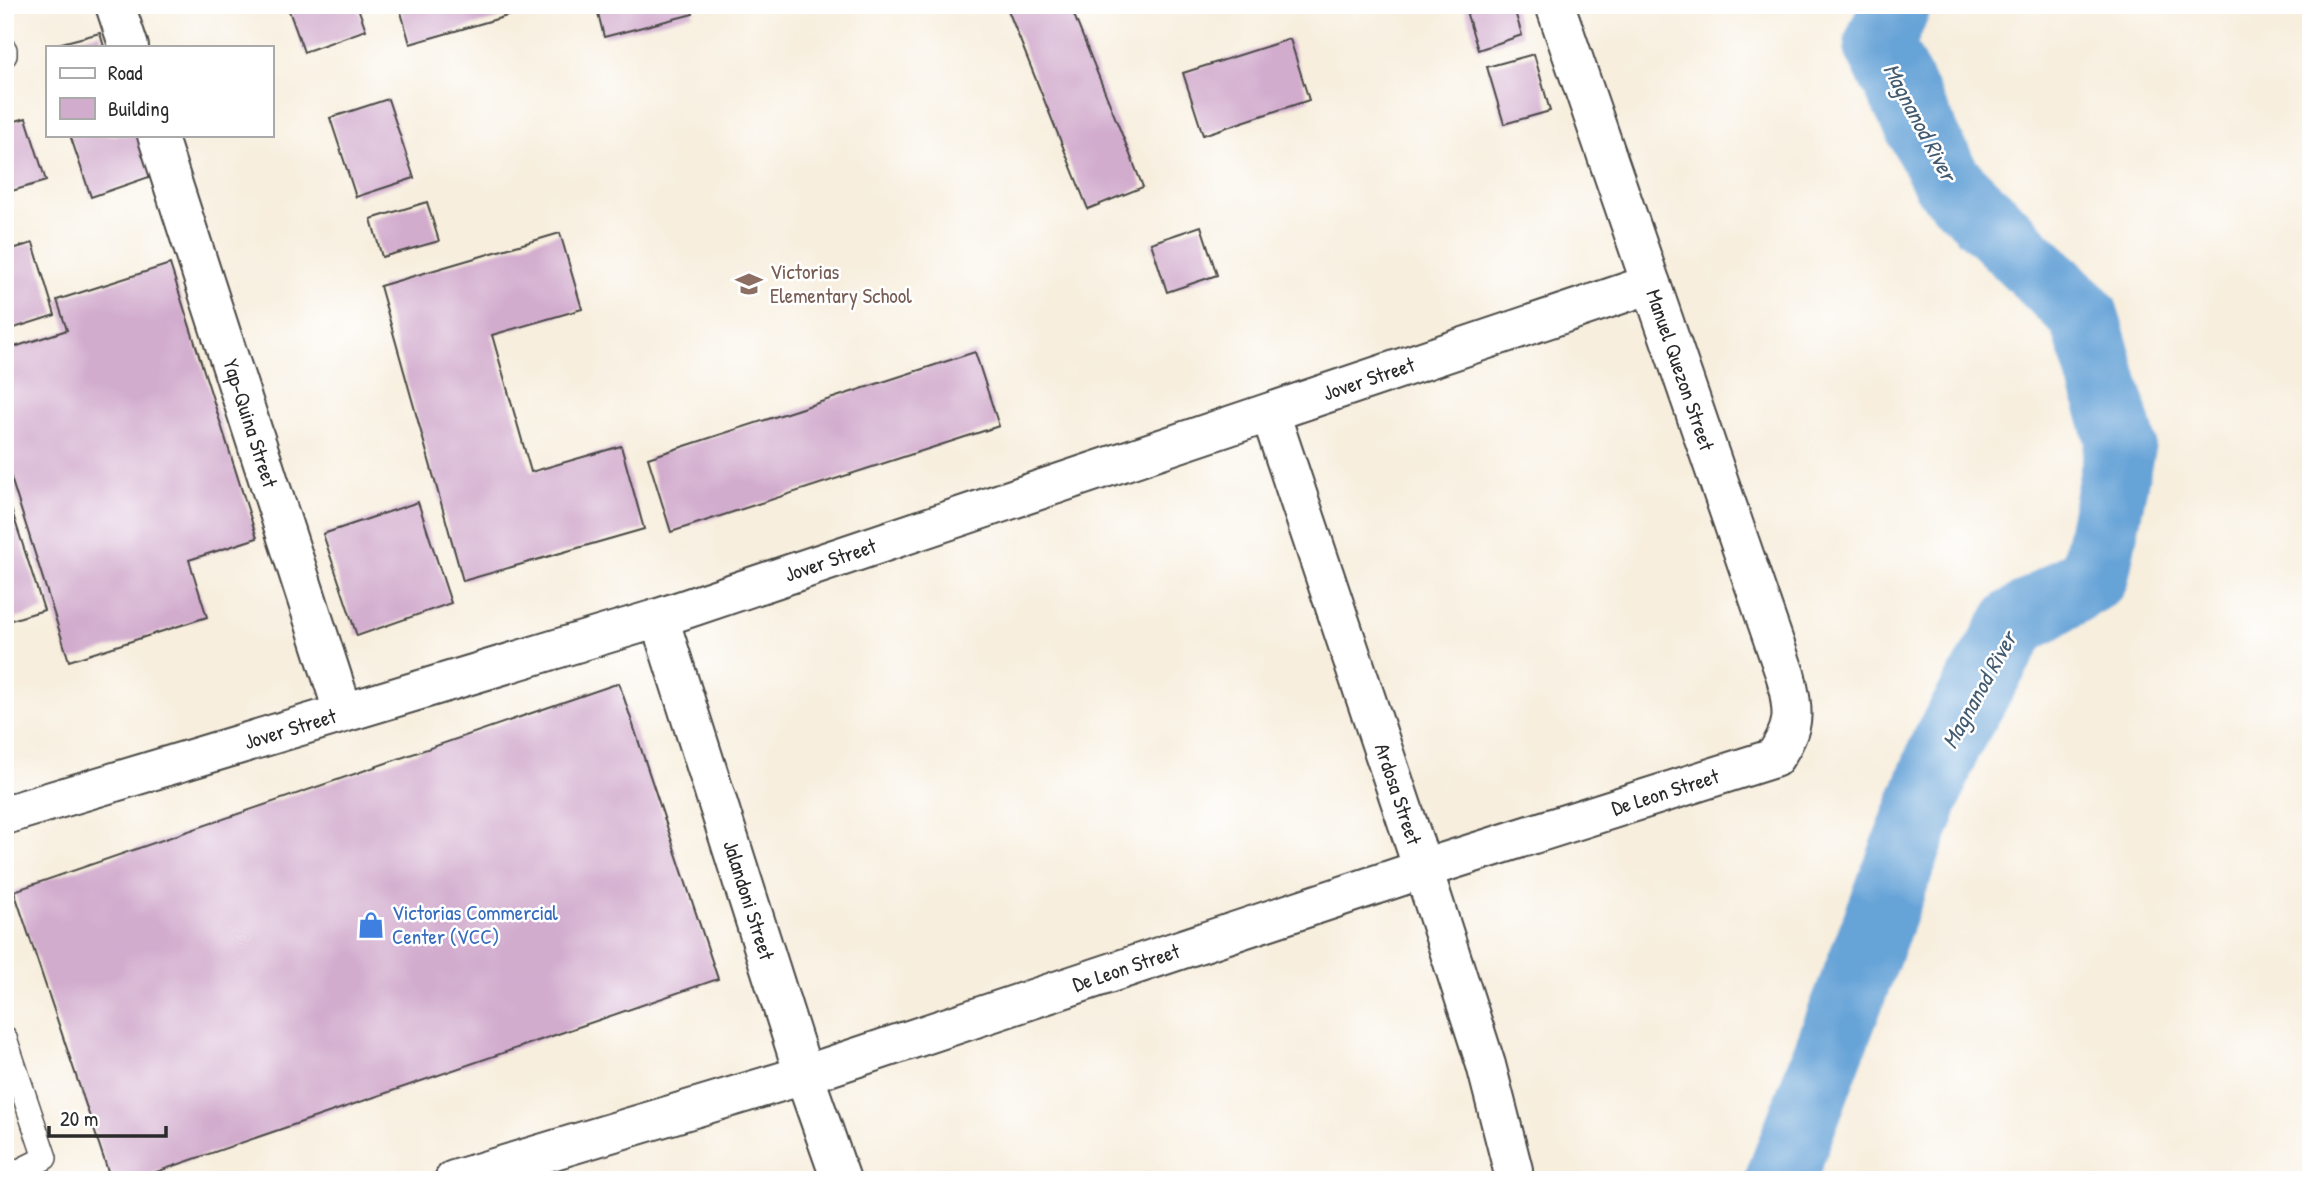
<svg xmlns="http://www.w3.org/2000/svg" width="2316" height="1185" viewBox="0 0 2316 1185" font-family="'Patrick Hand',sans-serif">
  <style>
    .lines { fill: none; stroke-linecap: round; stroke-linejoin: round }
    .river { stroke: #66a3d7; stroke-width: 70 }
    .building { fill: #d2accd }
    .service-casing { stroke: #4a4846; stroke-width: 26 }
    .minor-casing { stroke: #4a4846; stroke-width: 42 }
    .tertiary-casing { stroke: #4a4846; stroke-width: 42 }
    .service { stroke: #fff; stroke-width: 23 }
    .minor { stroke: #fff; stroke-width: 38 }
    .tertiary { stroke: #fff; stroke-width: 38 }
    .labels { text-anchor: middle; stroke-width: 5; stroke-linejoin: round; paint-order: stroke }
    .education-label { font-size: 21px; fill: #785e54; stroke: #fff; text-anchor: start }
    .street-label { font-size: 21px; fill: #2b2b2b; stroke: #fff }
    .shop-label { font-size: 21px; fill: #366cbe; stroke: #fff; text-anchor: start }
    .water-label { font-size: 23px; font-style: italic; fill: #435b70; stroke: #fff }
  </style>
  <rect width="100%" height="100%" fill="#fff"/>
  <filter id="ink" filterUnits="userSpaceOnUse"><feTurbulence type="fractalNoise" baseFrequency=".0143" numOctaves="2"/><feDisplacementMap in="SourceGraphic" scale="14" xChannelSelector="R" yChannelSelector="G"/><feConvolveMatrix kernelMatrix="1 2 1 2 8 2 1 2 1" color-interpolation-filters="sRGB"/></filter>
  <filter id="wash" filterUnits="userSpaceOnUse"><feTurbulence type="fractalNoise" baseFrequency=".00686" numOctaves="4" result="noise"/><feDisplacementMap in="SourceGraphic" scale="28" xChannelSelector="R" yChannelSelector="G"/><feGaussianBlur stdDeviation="1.57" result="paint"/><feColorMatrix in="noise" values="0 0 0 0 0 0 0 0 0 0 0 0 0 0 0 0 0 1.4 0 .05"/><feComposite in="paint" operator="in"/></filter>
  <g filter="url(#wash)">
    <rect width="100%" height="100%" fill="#f7eedd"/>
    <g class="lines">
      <path class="river" d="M 1780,1180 L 1946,743 L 2016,623 L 2094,576 L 2121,442 L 2084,316 L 1947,181 L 1879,45 L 1896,5"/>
    </g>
    <g id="blocks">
      <g class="building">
        <path d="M 287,5 L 357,5 L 366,30 L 304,52 Z"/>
        <path d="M 399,5 L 519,5 L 521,12 L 410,44 Z"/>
        <path d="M 596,5 L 691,5 L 693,14 L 604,37 Z"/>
        <path d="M 1006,5 L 1070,5 L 1143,187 L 1088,209 Z"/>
        <path d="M 1464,5 L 1513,5 L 1522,35 L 1478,50 Z"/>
        <path d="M 100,33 L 104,47 L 50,47 L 50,46 Z"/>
        <path d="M 1290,39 L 1309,100 L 1203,135 L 1183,73 Z"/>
        <path d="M 1534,54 L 1550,111 L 1504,124 L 1487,67 Z"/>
        <path d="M 388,99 L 414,178 L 356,197 L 330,118 Z"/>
        <path d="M 26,118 L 46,181 L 5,193 L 5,124 Z"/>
        <path d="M 70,135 L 138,135 L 152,176 L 91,197 Z"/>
        <path d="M 427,202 L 439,241 L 382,257 L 371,219 Z"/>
        <path d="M 1201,226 L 1217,275 L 1167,292 L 1151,243 Z"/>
        <path d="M 560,233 L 582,309 L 492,335 L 531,472 L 621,446 L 644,529 L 463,581 L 380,286 Z"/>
        <path d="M 33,243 L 55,315 L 5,331 L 5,251 Z"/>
        <path d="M 170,264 L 257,538 L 189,560 L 207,617 L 69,661 L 5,459 L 5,350 L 67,330 L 57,300 Z"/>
        <path d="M 975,352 L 999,426 L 671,532 L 648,458 Z"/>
        <path d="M 5,490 L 44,610 L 5,622 Z"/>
        <path d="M 418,502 L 451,603 L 357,636 L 323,534 Z"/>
        <path d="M 619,683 L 718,979 L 133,1180 L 111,1180 L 14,891 Z"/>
      </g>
    </g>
  </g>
  <g filter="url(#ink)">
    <use href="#blocks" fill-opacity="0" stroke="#4a4846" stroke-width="2"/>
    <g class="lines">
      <defs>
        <g id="service">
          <path d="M 5,50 L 5,55"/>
          <path d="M 5,1038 L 45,1158 L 5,1178"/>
        </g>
        <g id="minor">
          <path d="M 115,5 L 129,47"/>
          <path id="s1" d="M 157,135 L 343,711"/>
          <path id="s2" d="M 1270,413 L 1423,869 L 1486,1065 L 1513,1170 L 1513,1180"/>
          <path id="s3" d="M 659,618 L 804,1075 L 841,1180"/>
          <path id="s4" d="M 454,1180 L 804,1075 L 1423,869 L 1774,758 C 1796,726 1794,714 1786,677 L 1651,284"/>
        </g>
        <g id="tertiary">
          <path id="s5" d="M 5,815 L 659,618 L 1651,284 L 1555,5"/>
        </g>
      </defs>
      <use href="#service" class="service-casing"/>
      <use href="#minor" class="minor-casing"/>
      <use href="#tertiary" class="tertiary-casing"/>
      <use href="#service" class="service"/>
      <use href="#minor" class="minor"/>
      <use href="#tertiary" class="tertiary"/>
    </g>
  </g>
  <defs>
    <symbol id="school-bare" viewBox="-9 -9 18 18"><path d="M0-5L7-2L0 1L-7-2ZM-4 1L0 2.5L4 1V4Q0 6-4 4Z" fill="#8d6e63" stroke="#fff" stroke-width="2.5" paint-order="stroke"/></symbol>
    <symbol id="shop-bare" viewBox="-9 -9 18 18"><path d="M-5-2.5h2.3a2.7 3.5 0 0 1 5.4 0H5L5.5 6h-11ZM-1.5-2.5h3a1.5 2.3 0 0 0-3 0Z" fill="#3f7fe0" stroke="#fff" stroke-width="2.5" paint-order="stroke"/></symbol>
  </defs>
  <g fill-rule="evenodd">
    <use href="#school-bare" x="730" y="265" width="38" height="38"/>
    <use href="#shop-bare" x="352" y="906" width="38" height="38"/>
  </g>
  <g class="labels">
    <g class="education-label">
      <text x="770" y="279">Victorias<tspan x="770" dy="24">Elementary School</tspan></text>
    </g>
    <g class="street-label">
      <text transform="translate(1680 370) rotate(71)" y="7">Manuel Quezon Street</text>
      <text dy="7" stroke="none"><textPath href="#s5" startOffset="1432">Jover Street</textPath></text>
      <text dy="7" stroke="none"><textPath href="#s1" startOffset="303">Yap-Quina Street</textPath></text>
      <text dy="7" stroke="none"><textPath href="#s5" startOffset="864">Jover Street</textPath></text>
      <text dy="7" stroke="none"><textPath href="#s5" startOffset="298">Jover Street</textPath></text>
      <text dy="7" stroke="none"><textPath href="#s4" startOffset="1272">De Leon Street</textPath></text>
      <text dy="7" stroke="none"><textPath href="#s2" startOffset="402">Ardosa Street</textPath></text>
      <text dy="7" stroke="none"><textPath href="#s3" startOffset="296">Jalandoni Street</textPath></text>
      <text dy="7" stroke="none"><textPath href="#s4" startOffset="705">De Leon Street</textPath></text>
    </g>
    <g class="shop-label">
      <text x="392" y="920">Victorias Commercial<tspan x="392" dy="24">Center (VCC)</tspan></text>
    </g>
    <g class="water-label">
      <text transform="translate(1920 122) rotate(62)" y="8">Magnanod River</text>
      <text transform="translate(1979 690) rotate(-61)" y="8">Magnanod River</text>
    </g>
  </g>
  <rect width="2316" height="1185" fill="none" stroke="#fff" stroke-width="28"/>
  <rect x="46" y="46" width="228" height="91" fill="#ffffff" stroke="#aaaaaa" stroke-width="2"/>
  <rect x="60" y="68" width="35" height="10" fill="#ffffff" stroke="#aaaaaa" stroke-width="2"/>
  <text x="108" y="80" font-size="21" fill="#2b2b2b">Road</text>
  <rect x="60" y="98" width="35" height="21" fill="#d2accd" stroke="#aaaaaa" stroke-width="2"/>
  <text x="108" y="116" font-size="21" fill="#2b2b2b">Building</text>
  <path d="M49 1126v10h117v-10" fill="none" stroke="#2b2b2b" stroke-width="3.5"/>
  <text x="60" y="1126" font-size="21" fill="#2b2b2b" stroke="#ffffff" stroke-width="5" paint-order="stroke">20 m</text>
</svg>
